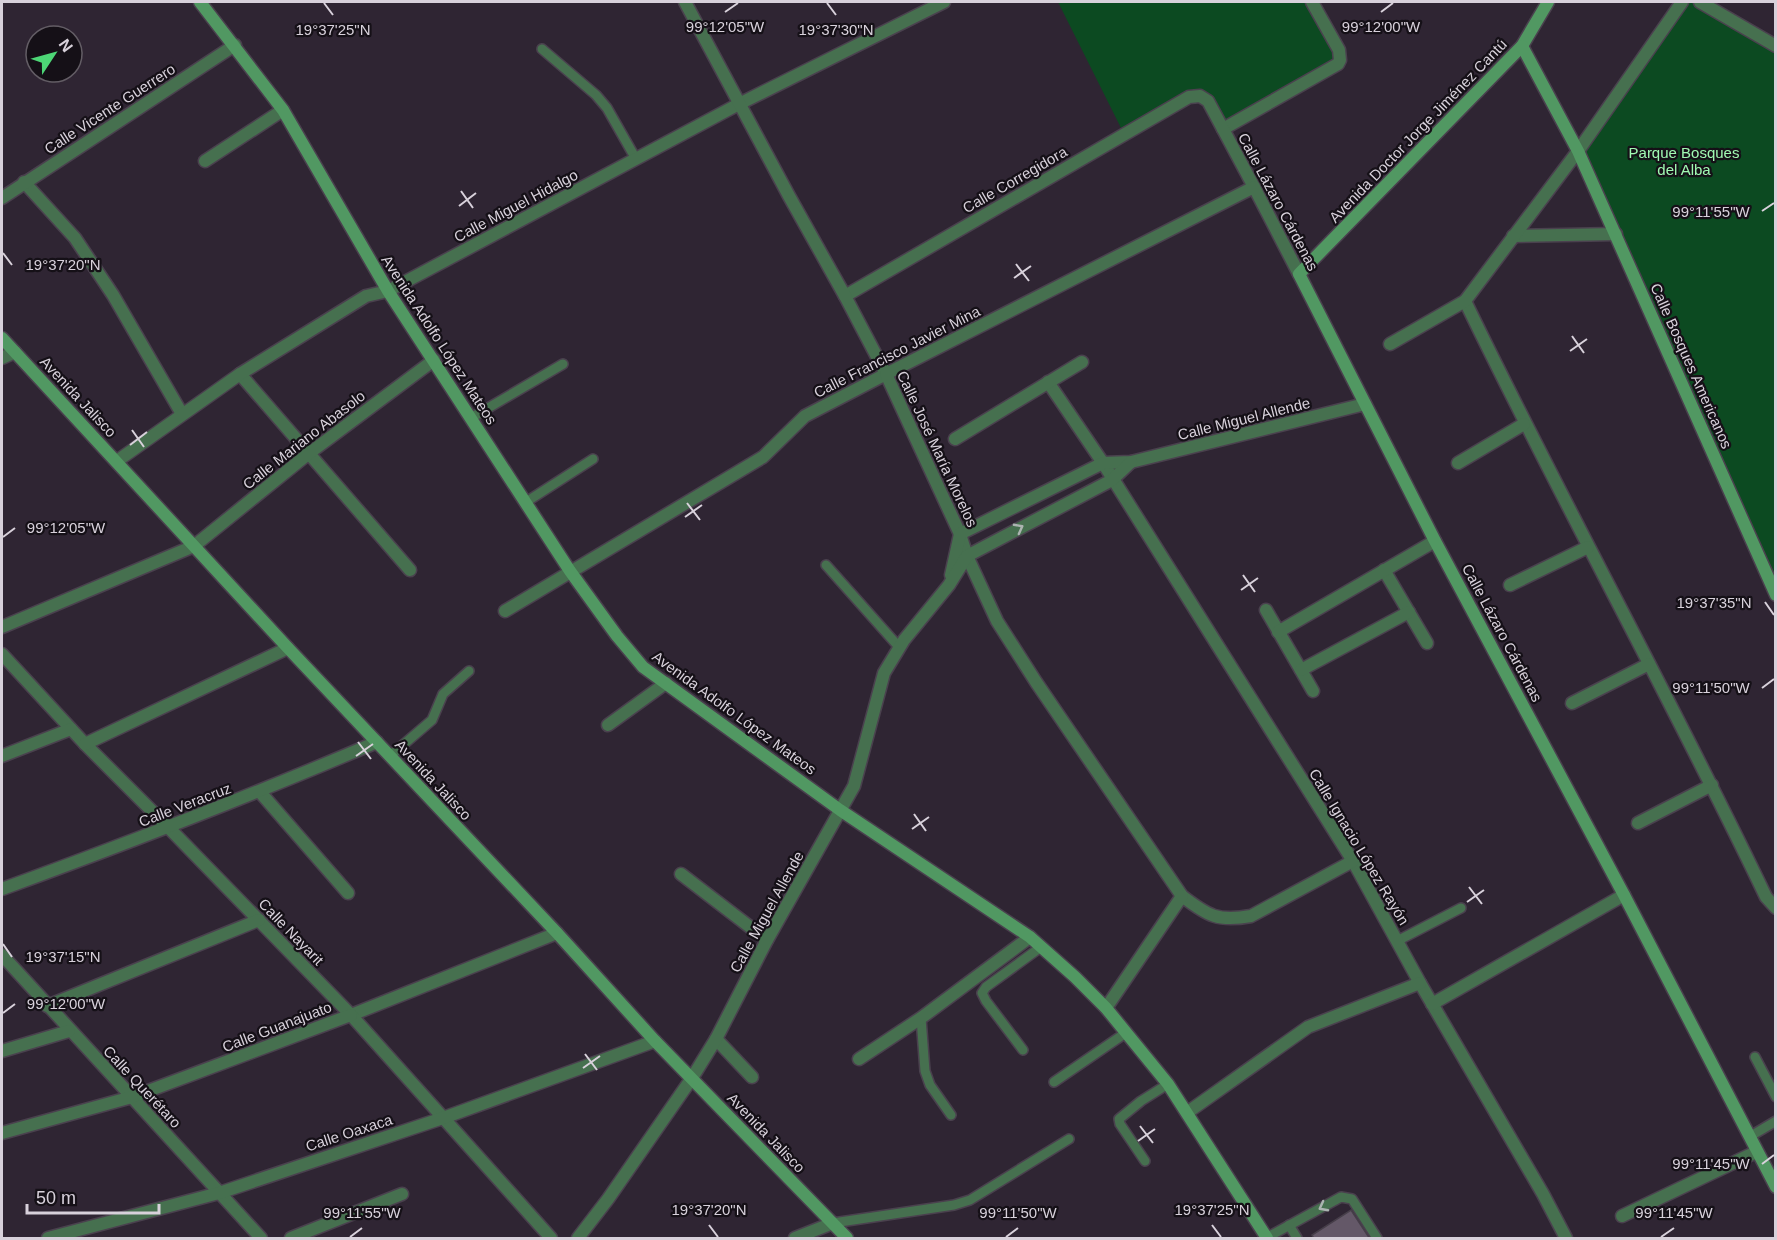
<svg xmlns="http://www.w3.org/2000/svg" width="1777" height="1240" viewBox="0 0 1777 1240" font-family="Helvetica,sans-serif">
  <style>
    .green { fill: #0c4a21 }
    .building { fill: #645868; stroke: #463e49; stroke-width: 1.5 }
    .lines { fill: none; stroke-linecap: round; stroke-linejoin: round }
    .service-casing { stroke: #4a414e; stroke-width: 12 }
    .pedestrian-casing { stroke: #4a414e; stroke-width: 15 }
    .minor-casing { stroke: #4a414e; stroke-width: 15 }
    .tertiary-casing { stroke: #4a414e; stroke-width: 15 }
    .secondary-casing { stroke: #4a414e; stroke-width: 15 }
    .service { stroke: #46704f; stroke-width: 9 }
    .pedestrian { stroke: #46704f; stroke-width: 12 }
    .minor { stroke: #46704f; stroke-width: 12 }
    .tertiary { stroke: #46704f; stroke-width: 12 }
    .secondary { stroke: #519862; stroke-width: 12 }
    .oneway { stroke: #acb4b1 }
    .ticks { fill: none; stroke: #d8d1db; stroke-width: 2 }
    .labels { text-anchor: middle; stroke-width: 4.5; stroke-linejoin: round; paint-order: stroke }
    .street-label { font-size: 15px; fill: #d8d1db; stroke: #151017 }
    .park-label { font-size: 15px; fill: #a0f9b2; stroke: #151017 }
    .ticks-label { font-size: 15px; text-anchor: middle; fill: #d8d1db; stroke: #151017; stroke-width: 4.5; stroke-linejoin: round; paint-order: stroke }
  </style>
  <rect width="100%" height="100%" fill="#2f2533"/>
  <g class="green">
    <path d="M 1058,2 L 1309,2 L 1340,60 L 1223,129 L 1200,96 L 1124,134 Z"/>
    <path d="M 1682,2 L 1700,2 L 1775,46 L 1775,595 L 1578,151 Z"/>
  </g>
  <path class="building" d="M 1351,1210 L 1370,1239 L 1314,1239 L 1312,1235 Z"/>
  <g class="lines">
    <defs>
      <g id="service">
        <path d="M 542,49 L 596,95 L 607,108 L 636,159"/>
        <path d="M 471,418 L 563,364"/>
        <path d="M 526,502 L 593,459"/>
        <path d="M 826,565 L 899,647"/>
        <path d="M 390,756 L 432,720 L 443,694 L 469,671"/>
        <path d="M 1397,941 L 1461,908"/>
        <path d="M 921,1018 L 925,1071 L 930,1085 L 951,1115"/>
        <path d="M 1023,1050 L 986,1001 L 982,993 L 986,987 L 1041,947"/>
        <path d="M 1755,1057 L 1776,1097"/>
        <path d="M 1054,1082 L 1127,1032"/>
        <path d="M 1749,1137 L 1776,1121"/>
        <path d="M 1145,1161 L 1120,1124 L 1119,1119 L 1141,1101 L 1168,1084"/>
        <path d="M 833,1223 L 954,1205 L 970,1200 L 1069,1139"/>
        <path d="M 1289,1225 L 1297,1238"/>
        <path d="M 1266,1238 L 1341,1197 L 1352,1199 L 1377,1238"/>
      </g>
      <path id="pedestrian" d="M 351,1015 L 557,933"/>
      <g id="minor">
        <path d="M 1700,2 L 1776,46"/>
        <path d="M 1223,129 L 1338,64 L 1340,60 L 1339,50 L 1312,2"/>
        <path d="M 205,161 L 283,110"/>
        <path d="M 24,182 L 75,238 L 113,295 L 182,414"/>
        <path d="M 2,198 L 235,45"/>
        <path d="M 1513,236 L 1616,234"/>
        <path d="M 845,296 L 1189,97 L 1200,96 L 1208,101 L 1254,187"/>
        <path d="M 1465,301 C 1562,502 1670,696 1766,897 L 1776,908"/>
        <path d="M 1390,344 L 1465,301 L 1578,151 L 1682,2"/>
        <path d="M 2,358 L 15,352"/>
        <path d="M 240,374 L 410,570"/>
        <path d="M 1048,382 L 1103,463 L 1353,861 L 1420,983 L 1543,1194 L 1566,1238"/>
        <path d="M 955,439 L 1082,362"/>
        <path d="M 117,461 L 240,374 L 366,296 L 388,291 L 739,104 L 944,2"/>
        <path d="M 1458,463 L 1524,424"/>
        <path d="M 967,556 L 997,621 L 1036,682 L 1182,896 C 1208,916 1218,922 1251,916 L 1353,861"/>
        <path d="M 1384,570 L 1427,643"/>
        <path d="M 1510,585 L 1588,547"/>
        <path d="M 1266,610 L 1313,691"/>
        <path d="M 505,611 L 763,457 L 805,416 L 886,374 L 845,296 L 789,196 L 685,2"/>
        <path d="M 2,627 L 194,546 L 308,454 L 434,360"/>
        <path d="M 1278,632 L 1435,541"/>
        <path d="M 2,654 L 85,744 L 169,828 L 351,1015 L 551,1238"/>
        <path d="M 1301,670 L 1409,612"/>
        <path d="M 1572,703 L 1649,664"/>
        <path d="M 608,725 L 666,683"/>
        <path d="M 85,744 L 288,648"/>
        <path d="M 2,756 L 71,729"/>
        <path d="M 260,792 L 348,893"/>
        <path d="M 1638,823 L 1712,785"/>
        <path d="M 681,874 L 767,940"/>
        <path d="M 2,889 C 128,843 253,795 377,742"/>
        <path d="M 2,955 L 261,1238"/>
        <path d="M 1432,1004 L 1624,895"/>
        <path d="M 47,1006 L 259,920"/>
        <path d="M 1106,1008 L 1182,896"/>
        <path d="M 716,1039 L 752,1077"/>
        <path d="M 2,1051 L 69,1031"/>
        <path d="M 859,1059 L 921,1018 L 1030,937"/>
        <path d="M 1188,1112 L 1308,1027 L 1420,983"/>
        <path d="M 2,1133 L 132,1097 L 351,1015"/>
        <path d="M 1622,1216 L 1756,1152"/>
        <path d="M 48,1238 L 219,1193 L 443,1118 L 655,1041"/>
        <path d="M 291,1238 L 402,1194"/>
        <path d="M 795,1238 L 833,1223"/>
      </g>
      <g id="tertiary">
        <path d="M 967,556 L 960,534 L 886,374 L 1254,187 L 1299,274"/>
        <path d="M 951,575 L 960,534 L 1103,463 L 1131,462 L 1365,404"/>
        <path d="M 578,1238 L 608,1199 L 692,1078 L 716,1039 L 767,940 L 854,786 L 884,673 L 904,640 L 949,585 L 967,556 L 1112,480 L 1131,462"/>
      </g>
      <g id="secondary">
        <path d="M 200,2 L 283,110 L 388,291 L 570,571 L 617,636 L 643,667 L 840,810 L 1030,937 L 1075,977 L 1106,1008 L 1168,1084 L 1267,1238"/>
        <path d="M 1548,2 L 1522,46 L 1299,274 L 1435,541 L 1624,895 L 1776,1187"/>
        <path d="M 1522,46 L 1578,151 L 1776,595"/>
        <path d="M 2,338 L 288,648 L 557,933 L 655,1041 L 847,1238"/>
      </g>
    </defs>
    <use href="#service" class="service-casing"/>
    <use href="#pedestrian" class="pedestrian-casing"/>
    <use href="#minor" class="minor-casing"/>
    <use href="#tertiary" class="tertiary-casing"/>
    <use href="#secondary" class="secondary-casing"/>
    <use href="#service" class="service"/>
    <use href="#pedestrian" class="pedestrian"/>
    <use href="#minor" class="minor"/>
    <use href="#tertiary" class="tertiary"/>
    <use href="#secondary" class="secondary"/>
  </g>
  <defs><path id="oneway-chevron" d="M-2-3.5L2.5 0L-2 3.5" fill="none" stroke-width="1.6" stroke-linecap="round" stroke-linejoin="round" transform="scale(1.5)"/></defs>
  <g class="oneway">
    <use href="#oneway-chevron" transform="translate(1019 528) rotate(-28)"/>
    <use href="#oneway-chevron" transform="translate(1323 1207) rotate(152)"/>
  </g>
  <path class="ticks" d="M 324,3 L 333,15M 827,3 L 836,15M 725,12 L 738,3M 1381,12 L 1393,3M 461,191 L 473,208M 459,206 L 476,193M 1762,211 L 1774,203M 3,253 L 12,265M 1016,264 L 1029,281M 1014,278 L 1031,266M 1572,336 L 1584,353M 1570,351 L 1587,339M 132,430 L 144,447M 130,445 L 147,432M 687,503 L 700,520M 685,517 L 702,505M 3,537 L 15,528M 1243,575 L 1255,592M 1241,590 L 1258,578M 1765,602 L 1774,615M 1762,688 L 1774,679M 358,742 L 371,759M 356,756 L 373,744M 914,814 L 926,831M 912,829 L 929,817M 1469,887 L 1482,904M 1467,902 L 1484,890M 3,944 L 12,957M 3,1013 L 15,1004M 585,1054 L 597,1070M 583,1068 L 600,1056M 1140,1126 L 1153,1143M 1138,1141 L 1155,1129M 1762,1164 L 1774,1155M 709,1225 L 718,1237M 1212,1225 L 1221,1237M 350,1237 L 362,1228M 1006,1237 L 1018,1228M 1661,1237 L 1674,1228"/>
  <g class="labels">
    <g class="street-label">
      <text transform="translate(110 109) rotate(-33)" y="5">Calle Vicente Guerrero</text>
      <text transform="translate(1418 131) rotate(-46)" y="5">Avenida Doctor Jorge Jiménez Cantú</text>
      <text transform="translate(1015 180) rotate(-30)" y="5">Calle Corregidora</text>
      <text transform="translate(1278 202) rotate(62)" y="5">Calle Lázaro Cárdenas</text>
      <text transform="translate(516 206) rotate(-28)" y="5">Calle Miguel Hidalgo</text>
      <text transform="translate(439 340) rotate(57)" y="5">Avenida Adolfo López Mateos</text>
      <text transform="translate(897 352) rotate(-27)" y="5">Calle Francisco Javier Mina</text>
      <text transform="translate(1691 366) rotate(66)" y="5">Calle Bosques Americanos</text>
      <text transform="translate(78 397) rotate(47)" y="5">Avenida Jalisco</text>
      <text transform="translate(1244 419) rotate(-14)" y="5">Calle Miguel Allende</text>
      <text transform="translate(304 440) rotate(-38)" y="5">Calle Mariano Abasolo</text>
      <text transform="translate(937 449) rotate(65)" y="5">Calle José María Morelos</text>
      <text transform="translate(1502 633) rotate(62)" y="5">Calle Lázaro Cárdenas</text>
      <text transform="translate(734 713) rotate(36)" y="5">Avenida Adolfo López Mateos</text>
      <text transform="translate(433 780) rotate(47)" y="5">Avenida Jalisco</text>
      <text transform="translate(185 805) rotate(-21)" y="5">Calle Veracruz</text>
      <text transform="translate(1359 847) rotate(59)" y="5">Calle Ignacio López Rayón</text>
      <text transform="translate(767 912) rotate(-61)" y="5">Calle Miguel Allende</text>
      <text transform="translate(291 932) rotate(46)" y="5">Calle Nayarit</text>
      <text transform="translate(277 1027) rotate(-21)" y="5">Calle Guanajuato</text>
      <text transform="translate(142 1087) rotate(47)" y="5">Calle Querétaro</text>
      <text transform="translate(349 1133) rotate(-18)" y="5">Calle Oaxaca</text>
      <text transform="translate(766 1133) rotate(46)" y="5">Avenida Jalisco</text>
    </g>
    <g class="park-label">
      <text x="1684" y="158">Parque Bosques<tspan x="1684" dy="17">del Alba</tspan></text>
    </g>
  </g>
  <g class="ticks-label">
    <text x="1381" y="32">99°12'00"W</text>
    <text x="725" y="32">99°12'05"W</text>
    <text x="333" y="35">19°37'25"N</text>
    <text x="836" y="35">19°37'30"N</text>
    <text x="1711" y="217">99°11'55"W</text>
    <text x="63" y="270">19°37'20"N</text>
    <text x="66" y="533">99°12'05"W</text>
    <text x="1714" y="608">19°37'35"N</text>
    <text x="1711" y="693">99°11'50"W</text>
    <text x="63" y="962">19°37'15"N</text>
    <text x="66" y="1009">99°12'00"W</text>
    <text x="1711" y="1169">99°11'45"W</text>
    <text x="709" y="1215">19°37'20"N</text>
    <text x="1212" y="1215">19°37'25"N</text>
    <text x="362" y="1218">99°11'55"W</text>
    <text x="1018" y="1218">99°11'50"W</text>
    <text x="1674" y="1218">99°11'45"W</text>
  </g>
  <rect width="1777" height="1240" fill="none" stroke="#d8d1db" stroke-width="6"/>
  <g transform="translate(54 54) rotate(54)"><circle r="28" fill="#151017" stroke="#635d65" stroke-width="1.5"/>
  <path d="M0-4.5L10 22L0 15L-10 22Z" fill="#4dd676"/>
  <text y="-9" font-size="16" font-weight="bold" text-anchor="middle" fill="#d8d1db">N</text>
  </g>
  <path d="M27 1204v9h132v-9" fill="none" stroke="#d8d1db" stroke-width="3"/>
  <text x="36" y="1204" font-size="18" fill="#d8d1db" stroke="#151017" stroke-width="4.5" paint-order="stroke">50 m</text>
</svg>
